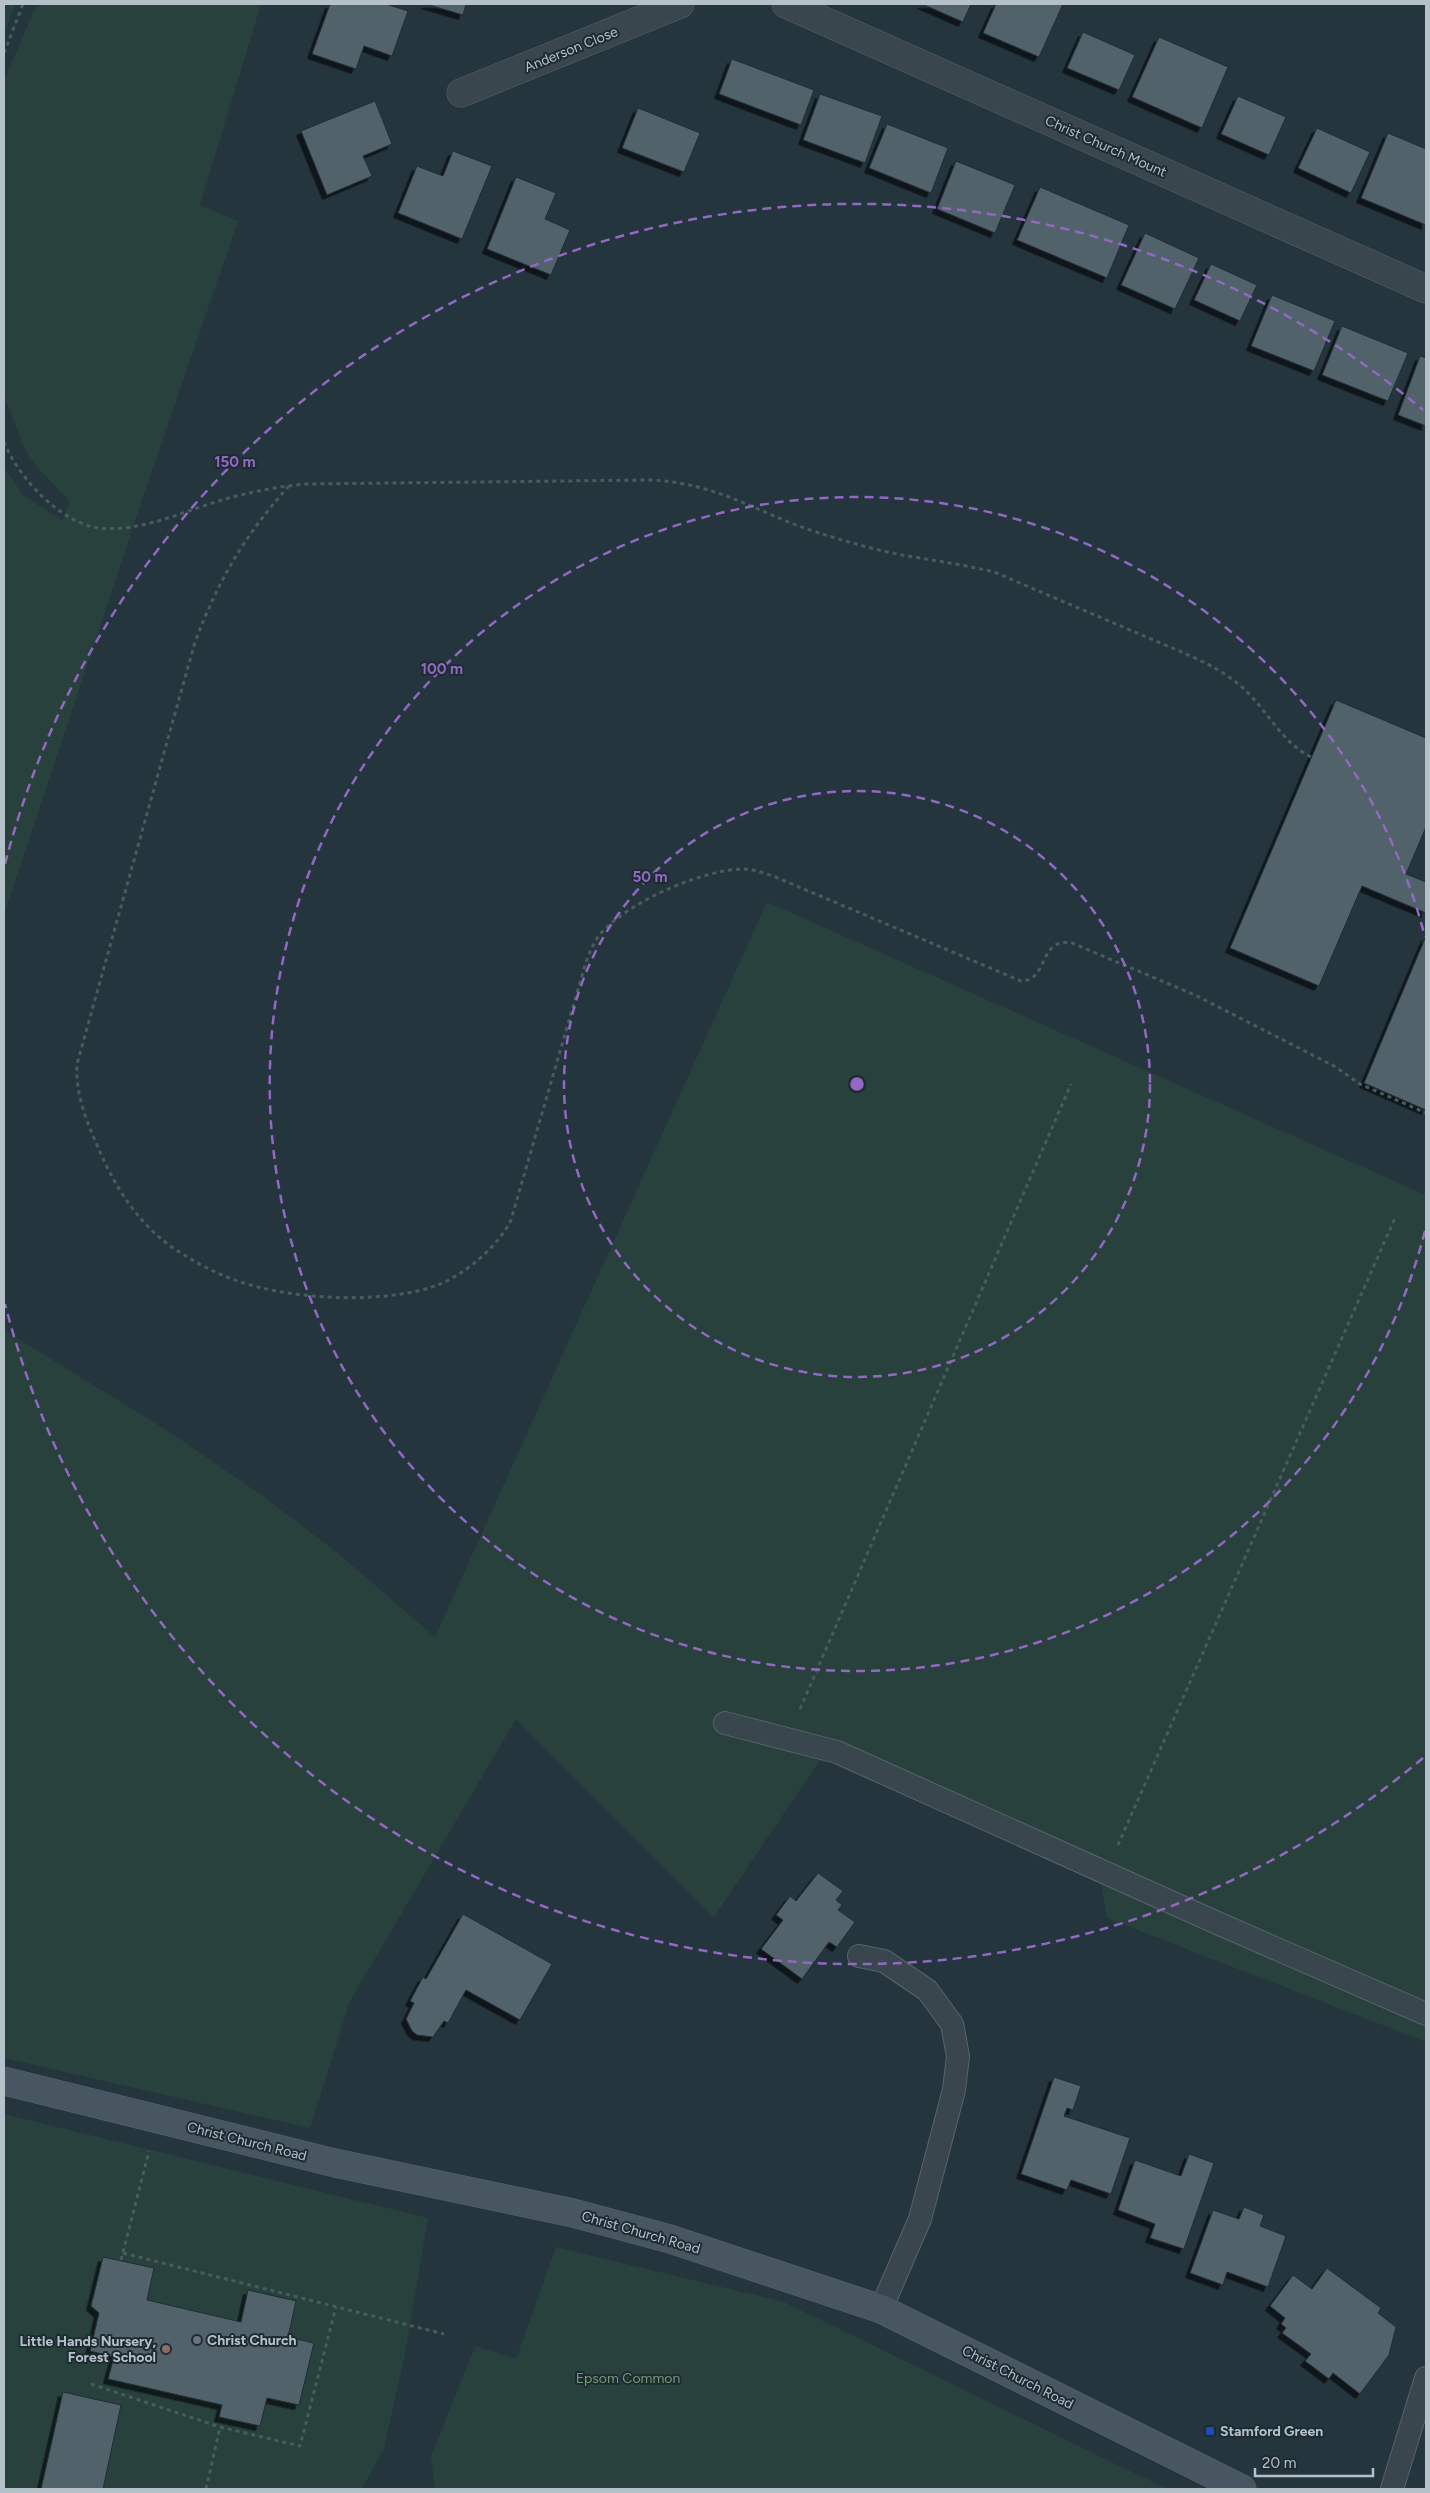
<svg xmlns="http://www.w3.org/2000/svg" width="1430" height="2493" viewBox="0 0 1430 2493" font-family="Figtree,sans-serif">
  <style>
    .green { fill: #28413d }
    .building { fill: #51626b; stroke: #202d35; filter: url(#shadow) }
    .lines { fill: none; stroke-linecap: round; stroke-linejoin: round }
    .service-casing { stroke: #57646c; stroke-width: 24 }
    .minor-casing { stroke: #57646c; stroke-width: 29 }
    .secondary-casing { stroke: #57646c; stroke-width: 29 }
    .path { stroke: #475d5b; stroke-width: 3; stroke-dasharray: 4 4; stroke-linecap: butt }
    .service { stroke: #39464e; stroke-width: 22 }
    .minor { stroke: #39464e; stroke-width: 28 }
    .secondary { stroke: #485661; stroke-width: 28 }
    .ring { fill: none; stroke: #9268c3; stroke-width: 2.5; stroke-dasharray: 9 6 }
    .worship-dot { fill: #6b7280; stroke: #1e2b33; stroke-width: 2 }
    .education-dot { fill: #8d6e63; stroke: #1e2b33; stroke-width: 2 }
    .transit-dot { fill: #1a4fb4; stroke: #1e2b33; stroke-width: 2 }
    .labels { text-anchor: middle; stroke-width: 4; stroke-linejoin: round; paint-order: stroke }
    .street-label { font-size: 14px; fill: #b5c1c9; stroke: #1e2b33 }
    .poi-label { font-size: 14px; font-weight: bold; fill: #b5c1c9; stroke: #1e2b33; text-anchor: start }
    .park-label { font-size: 14px; fill: #759e75; stroke: #1e2b33 }
    .centre { fill: #9268c3; stroke: #1e2b33; stroke-width: 2.5 }
    .ring-label { font-size: 15px; text-anchor: middle; font-weight: bold; fill: #9268c3; stroke: #1e2b33; stroke-width: 4; stroke-linejoin: round; paint-order: stroke }
  </style>
  <defs>
    <filter id="shadow"><feDropShadow dx="-4.5" dy="4.5" stdDeviation="0" flood-color="#0009"/></filter>
  </defs>
  <rect width="100%" height="100%" fill="#25353e"/>
  <g class="green">
    <path d="M 4,4 L 15,4 L 4,34 Z"/>
    <path d="M 37,4 L 261,4 L 200,205 L 238,221 L 142,500 L 4,914 L 4,467 L 23,495 L 63,521 L 69,501 L 39,469 L 25,450 L 4,395 L 4,80 Z"/>
    <path d="M 767,902 L 1426,1195 L 1426,2042 L 1107,1918 L 1100,1876 L 824,1754 L 714,1917 L 516,1719 L 350,2001 L 310,2128 L 4,2058 L 4,1330 L 171,1433 L 260,1494 L 339,1554 L 435,1637 Z"/>
    <path d="M 4,2114 L 428,2218 L 405,2354 L 384,2448 L 362,2489 L 4,2489 Z"/>
    <path d="M 556,2247 L 784,2302 L 1167,2489 L 435,2489 L 431,2457 L 475,2346 L 516,2359 Z"/>
  </g>
  <g class="building">
    <path d="M 330,4 L 386,4 L 408,11 L 392,56 L 364,46 L 356,69 L 312,54 Z"/>
    <path d="M 426,4 L 466,4 L 463,15 Z"/>
    <path d="M 922,4 L 971,4 L 963,22 Z"/>
    <path d="M 996,4 L 1063,4 L 1039,57 L 983,33 Z"/>
    <path d="M 1083,32 L 1135,55 L 1119,90 L 1067,68 Z"/>
    <path d="M 1159,37 L 1228,67 L 1202,128 L 1132,97 Z"/>
    <path d="M 732,59 L 814,90 L 801,125 L 719,94 Z"/>
    <path d="M 820,94 L 882,116 L 865,163 L 803,140 Z"/>
    <path d="M 1238,96 L 1286,117 L 1269,155 L 1221,134 Z"/>
    <path d="M 375,101 L 392,144 L 363,156 L 372,176 L 327,195 L 301,131 Z"/>
    <path d="M 638,108 L 700,133 L 684,172 L 622,148 Z"/>
    <path d="M 887,124 L 948,148 L 931,193 L 869,168 Z"/>
    <path d="M 1317,128 L 1370,152 L 1351,193 L 1298,168 Z"/>
    <path d="M 1388,133 L 1426,149 L 1426,225 L 1361,198 Z"/>
    <path d="M 453,151 L 492,166 L 462,239 L 398,213 L 417,166 L 443,176 Z"/>
    <path d="M 956,161 L 1015,185 L 995,233 L 937,209 Z"/>
    <path d="M 516,177 L 556,193 L 545,219 L 570,230 L 551,275 L 487,249 Z"/>
    <path d="M 1040,187 L 1129,225 L 1107,278 L 1017,240 Z"/>
    <path d="M 1145,233 L 1199,258 L 1175,309 L 1121,285 Z"/>
    <path d="M 1211,264 L 1257,285 L 1240,321 L 1194,300 Z"/>
    <path d="M 1272,295 L 1335,321 L 1314,371 L 1251,346 Z"/>
    <path d="M 1342,326 L 1408,353 L 1388,401 L 1322,375 Z"/>
    <path d="M 1420,356 L 1426,358 L 1426,426 L 1398,415 Z"/>
    <path d="M 1336,700 L 1426,738 L 1426,827 L 1406,874 L 1426,882 L 1426,913 L 1362,886 L 1319,986 L 1230,948 Z"/>
    <path d="M 1426,936 L 1426,1110 L 1364,1083 Z"/>
    <path d="M 818,1873 L 843,1891 L 836,1900 L 842,1905 L 838,1910 L 855,1922 L 837,1947 L 829,1942 L 802,1979 L 761,1949 L 783,1920 L 776,1915 L 790,1896 L 796,1901 Z"/>
    <path d="M 463,1914 L 552,1964 L 520,2020 L 466,1990 L 448,2023 L 444,2021 L 433,2037 L 417,2035 L 412,2031 L 406,2019 L 414,2003 L 410,2001 L 423,1977 L 426,1979 Z"/>
    <path d="M 1054,2077 L 1081,2086 L 1073,2110 L 1067,2108 L 1064,2116 L 1130,2138 L 1111,2194 L 1071,2180 L 1067,2190 L 1021,2174 Z"/>
    <path d="M 1189,2154 L 1214,2163 L 1184,2249 L 1150,2238 L 1155,2224 L 1118,2210 L 1135,2160 L 1181,2176 Z"/>
    <path d="M 1244,2207 L 1264,2215 L 1260,2226 L 1286,2236 L 1268,2287 L 1227,2272 L 1223,2285 L 1190,2273 L 1213,2210 L 1239,2219 Z"/>
    <path d="M 103,2257 L 154,2268 L 147,2300 L 241,2322 L 248,2290 L 296,2301 L 288,2337 L 314,2343 L 299,2405 L 267,2398 L 260,2426 L 219,2417 L 222,2405 L 108,2379 L 114,2357 L 90,2351 L 99,2313 L 91,2306 Z"/>
    <path d="M 1327,2268 L 1381,2308 L 1378,2313 L 1396,2327 L 1389,2355 L 1360,2394 L 1333,2373 L 1329,2379 L 1305,2361 L 1311,2354 L 1282,2333 L 1286,2328 L 1281,2324 L 1285,2318 L 1270,2306 L 1293,2275 L 1312,2289 Z"/>
    <path d="M 63,2392 L 121,2405 L 103,2489 L 41,2489 Z"/>
  </g>
  <g class="lines">
    <defs>
      <g id="service">
        <path d="M 725,1723 L 837,1752 L 1215,1922 L 1426,2014"/>
        <path d="M 859,1956 L 884,1961 L 927,1990 L 952,2024 L 958,2056 L 954,2090 L 920,2219 L 881,2309"/>
        <path d="M 1392,2489 L 1426,2378"/>
      </g>
      <g id="minor">
        <path d="M 786,4 L 1426,289"/>
        <path d="M 461,93 L 680,4"/>
      </g>
      <path id="secondary" d="M 4,2081 L 335,2163 L 573,2213 L 670,2239 L 881,2309 L 1242,2489"/>
    </defs>
    <use href="#service" class="service-casing"/>
    <use href="#minor" class="minor-casing"/>
    <use href="#secondary" class="secondary-casing"/>
    <g class="path">
      <path d="M 4,53 L 23,4"/>
      <path d="M 4,442 C 18,477 60,523 99,528 C 142,533 188,509 229,498 C 255,491 281,486 307,484 L 650,480 C 718,483 755,512 816,532 C 845,541 878,551 908,556 C 937,561 965,565 994,572 L 1184,653 C 1209,664 1233,676 1252,697 C 1271,718 1285,744 1311,757"/>
      <path d="M 289,486 C 244,536 219,579 195,642 L 77,1064 C 75,1092 86,1120 97,1145 C 113,1183 135,1220 169,1245 C 196,1264 225,1279 258,1287 C 308,1300 389,1303 438,1285 C 465,1274 498,1247 511,1220 L 586,962 C 590,951 594,941 602,932 C 631,901 701,870 743,869 C 754,869 763,873 773,876 L 1021,981 C 1049,981 1038,937 1072,943 L 1195,995 L 1334,1066 L 1360,1084 L 1426,1113"/>
      <path d="M 800,1709 L 1071,1084"/>
      <path d="M 1118,1845 L 1395,1218"/>
      <path d="M 123,2253 L 444,2334"/>
      <path d="M 121,2260 L 149,2151"/>
      <path d="M 91,2384 L 220,2427 L 300,2446 L 336,2307"/>
      <path d="M 206,2489 L 220,2427"/>
    </g>
    <use href="#service" class="service"/>
    <use href="#minor" class="minor"/>
    <use href="#secondary" class="secondary"/>
  </g>
  <g class="ring">
    <circle cx="857" cy="1084" r="293"/>
    <path d="M1425 1231A587 587 0 1 1 1425 937"/>
    <path d="M1423 1758A880 880 0 0 1 5 1304M5 864A880 880 0 0 1 1423 410"/>
  </g>
  <circle class="worship-dot" cx="197" cy="2340" r="5"/>
  <circle class="education-dot" cx="166" cy="2349" r="5"/>
  <rect class="transit-dot" x="1205" y="2426" width="10" height="10" rx="2.5"/>
  <g class="labels">
    <g class="street-label">
      <text transform="translate(571 49) rotate(-22)" y="5">Anderson Close</text>
      <text transform="translate(1106 146) rotate(24)" y="5">Christ Church Mount</text>
      <text transform="translate(247 2141) rotate(14)" y="5">Christ Church Road</text>
      <text transform="translate(641 2232) rotate(16)" y="5">Christ Church Road</text>
      <text transform="translate(1018 2377) rotate(27)" y="5">Christ Church Road</text>
    </g>
    <g class="poi-label">
      <text x="207" y="2345">Christ Church</text>
      <text x="156" y="2346" text-anchor="end">Little Hands Nursery,<tspan x="156" dy="16">Forest School</tspan></text>
      <text x="1220" y="2436">Stamford Green</text>
    </g>
    <g class="park-label">
      <text x="628" y="2383">Epsom Common</text>
    </g>
  </g>
  <circle cx="857" cy="1084" r="8" class="centre"/>
  <g class="ring-label">
    <text x="235" y="467">150 m</text>
    <text x="442" y="674">100 m</text>
    <text x="650" y="882">50 m</text>
  </g>
  <rect width="1430" height="2493" fill="none" stroke="#b5c1c9" stroke-width="10"/>
  <path d="M1255 2468v8h118v-8" fill="none" stroke="#b5c1c9" stroke-width="2.5"/>
  <text x="1262" y="2468" font-size="15" fill="#b5c1c9" stroke="#1e2b33" stroke-width="4" paint-order="stroke">20 m</text>
</svg>
